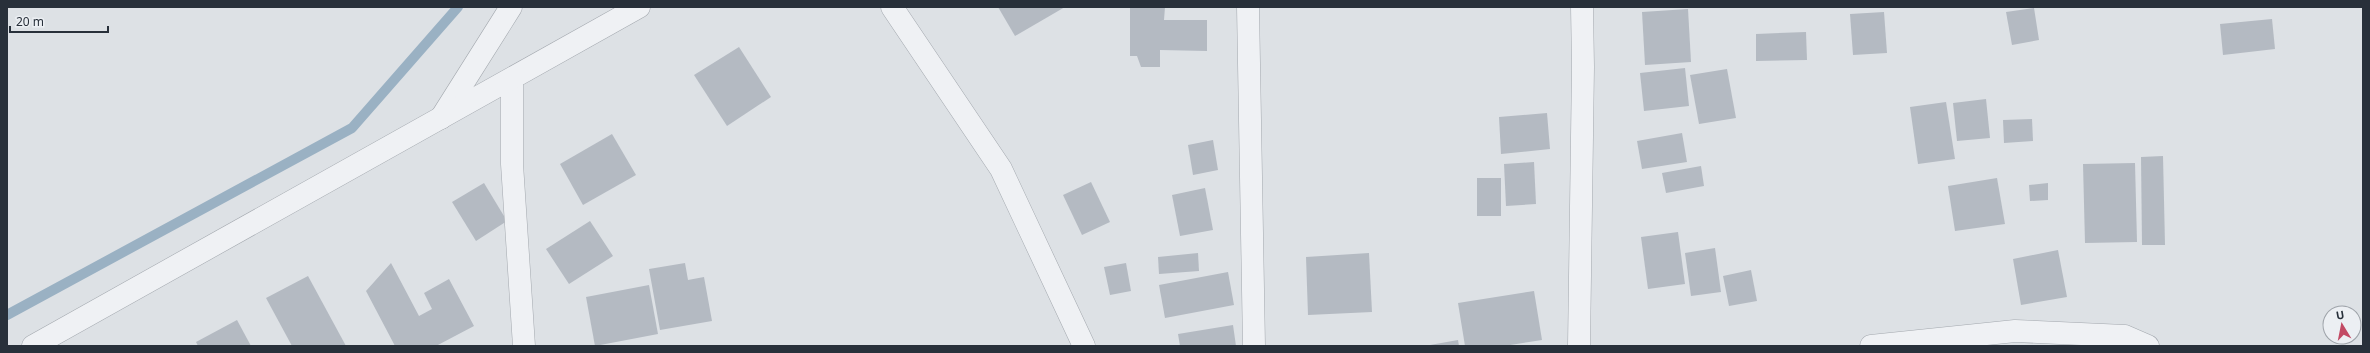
<svg xmlns="http://www.w3.org/2000/svg" width="2370" height="353" viewBox="0 0 2370 353" font-family="'Noto Sans',sans-serif">
  <style>
    .lines { fill: none; stroke-linecap: round; stroke-linejoin: round }
    .stream { stroke: #9ab1c3; stroke-width: 10 }
    .building { fill: #b4bac2 }
    .minor-casing { stroke: #a3a8ae; stroke-width: 23 }
    .minor { stroke: #eff1f4; stroke-width: 22 }
  </style>
  <rect width="100%" height="100%" fill="#dde1e5"/>
  <g class="lines">
    <path class="stream" d="M 7,315 L 352,128 L 458,7"/>
  </g>
  <g class="building">
    <path d="M 998,7 L 1065,7 L 1015,36 Z"/>
    <path d="M 1130,7 L 1165,7 L 1164,20 L 1207,20 L 1207,51 L 1160,50 L 1160,67 L 1141,67 L 1137,56 L 1130,56 Z"/>
    <path d="M 2034,8 L 2039,40 L 2012,45 L 2006,12 Z"/>
    <path d="M 1688,9 L 1691,62 L 1645,65 L 1642,12 Z"/>
    <path d="M 1884,12 L 1887,53 L 1853,55 L 1850,14 Z"/>
    <path d="M 2272,19 L 2275,49 L 2223,55 L 2220,24 Z"/>
    <path d="M 1806,32 L 1807,60 L 1756,61 L 1756,34 Z"/>
    <path d="M 739,47 L 771,97 L 727,126 L 694,75 Z"/>
    <path d="M 1685,68 L 1689,106 L 1644,111 L 1640,73 Z"/>
    <path d="M 1727,69 L 1736,118 L 1699,124 L 1690,75 Z"/>
    <path d="M 1986,99 L 1990,138 L 1957,141 L 1953,103 Z"/>
    <path d="M 1946,102 L 1955,159 L 1918,164 L 1910,107 Z"/>
    <path d="M 1547,113 L 1550,149 L 1501,154 L 1499,117 Z"/>
    <path d="M 2032,119 L 2033,141 L 2004,143 L 2003,120 Z"/>
    <path d="M 1682,133 L 1687,162 L 1642,169 L 1637,141 Z"/>
    <path d="M 612,134 L 636,175 L 583,205 L 560,164 Z"/>
    <path d="M 1213,140 L 1218,170 L 1193,175 L 1188,145 Z"/>
    <path d="M 2163,156 L 2165,245 L 2142,245 L 2141,157 Z"/>
    <path d="M 1534,162 L 1536,204 L 1506,206 L 1504,164 Z"/>
    <path d="M 2135,163 L 2137,242 L 2085,243 L 2083,164 Z"/>
    <path d="M 1701,166 L 1704,186 L 1666,193 L 1662,173 Z"/>
    <rect x="1477" y="178" width="24" height="38"/>
    <path d="M 1997,178 L 2005,224 L 1955,231 L 1948,186 Z"/>
    <path d="M 1091,182 L 1110,222 L 1082,235 L 1063,195 Z"/>
    <path d="M 484,183 L 507,221 L 476,241 L 452,202 Z"/>
    <path d="M 2048,183 L 2048,200 L 2030,201 L 2029,185 Z"/>
    <path d="M 1205,188 L 1213,230 L 1180,236 L 1172,195 Z"/>
    <path d="M 590,221 L 613,256 L 569,284 L 546,249 Z"/>
    <path d="M 1678,232 L 1685,284 L 1648,289 L 1641,237 Z"/>
    <path d="M 1715,248 L 1721,292 L 1691,296 L 1685,253 Z"/>
    <path d="M 2058,250 L 2067,297 L 2021,305 L 2013,259 Z"/>
    <path d="M 1198,253 L 1199,271 L 1159,274 L 1158,257 Z"/>
    <path d="M 1369,253 L 1372,312 L 1308,315 L 1306,257 Z"/>
    <path d="M 391,263 L 419,316 L 432,309 L 424,293 L 449,279 L 474,326 L 436,346 L 395,346 L 366,291 Z"/>
    <path d="M 685,263 L 688,280 L 704,277 L 712,321 L 660,330 L 649,269 Z"/>
    <path d="M 1126,263 L 1131,291 L 1110,295 L 1104,267 Z"/>
    <path d="M 1751,270 L 1757,301 L 1729,306 L 1723,276 Z"/>
    <path d="M 1228,272 L 1234,305 L 1165,318 L 1159,285 Z"/>
    <path d="M 308,276 L 346,346 L 292,346 L 266,298 Z"/>
    <path d="M 649,285 L 658,334 L 595,346 L 586,297 Z"/>
    <path d="M 1534,291 L 1542,340 L 1504,346 L 1465,346 L 1458,303 Z"/>
    <path d="M 237,320 L 251,346 L 198,346 L 196,342 Z"/>
    <path d="M 1233,325 L 1236,346 L 1180,346 L 1178,334 Z"/>
    <path d="M 1458,340 L 1459,346 L 1431,346 L 1430,345 Z"/>
  </g>
  <g class="lines">
    <defs>
      <g id="minor">
        <path d="M 892,7 L 1001,169 L 1084,346"/>
        <path d="M 1248,7 L 1254,346"/>
        <path d="M 512,79 L 512,164 L 524,346"/>
        <path d="M 441,118 L 511,7"/>
        <path d="M 33,346 L 639,7"/>
        <path d="M 1579,346 L 1583,67 L 1582,7"/>
        <path d="M 1871,346 L 2015,331 L 2125,336 L 2148,346"/>
      </g>
    </defs>
    <use href="#minor" class="minor-casing"/>
    <use href="#minor" class="minor"/>
  </g>
  <rect width="2370" height="353" fill="none" stroke="#28303a" stroke-width="16"/>
  <g transform="translate(2342 325) rotate(350)"><circle r="19" fill="#eceff3" stroke="#9ea3a9"/>
  <path d="M0-3L7 15L0 10L-7 15Z" fill="#c24a64"/>
  <text y="-6" font-size="11" font-weight="bold" text-anchor="middle" fill="#28303a">U</text>
  </g>
  <path d="M10 26v6h98v-6" fill="none" stroke="#28303a" stroke-width="2"/>
  <text x="16" y="26" font-size="12" fill="#28303a" stroke="#eceff3" stroke-width="3" paint-order="stroke">20 m</text>
</svg>
